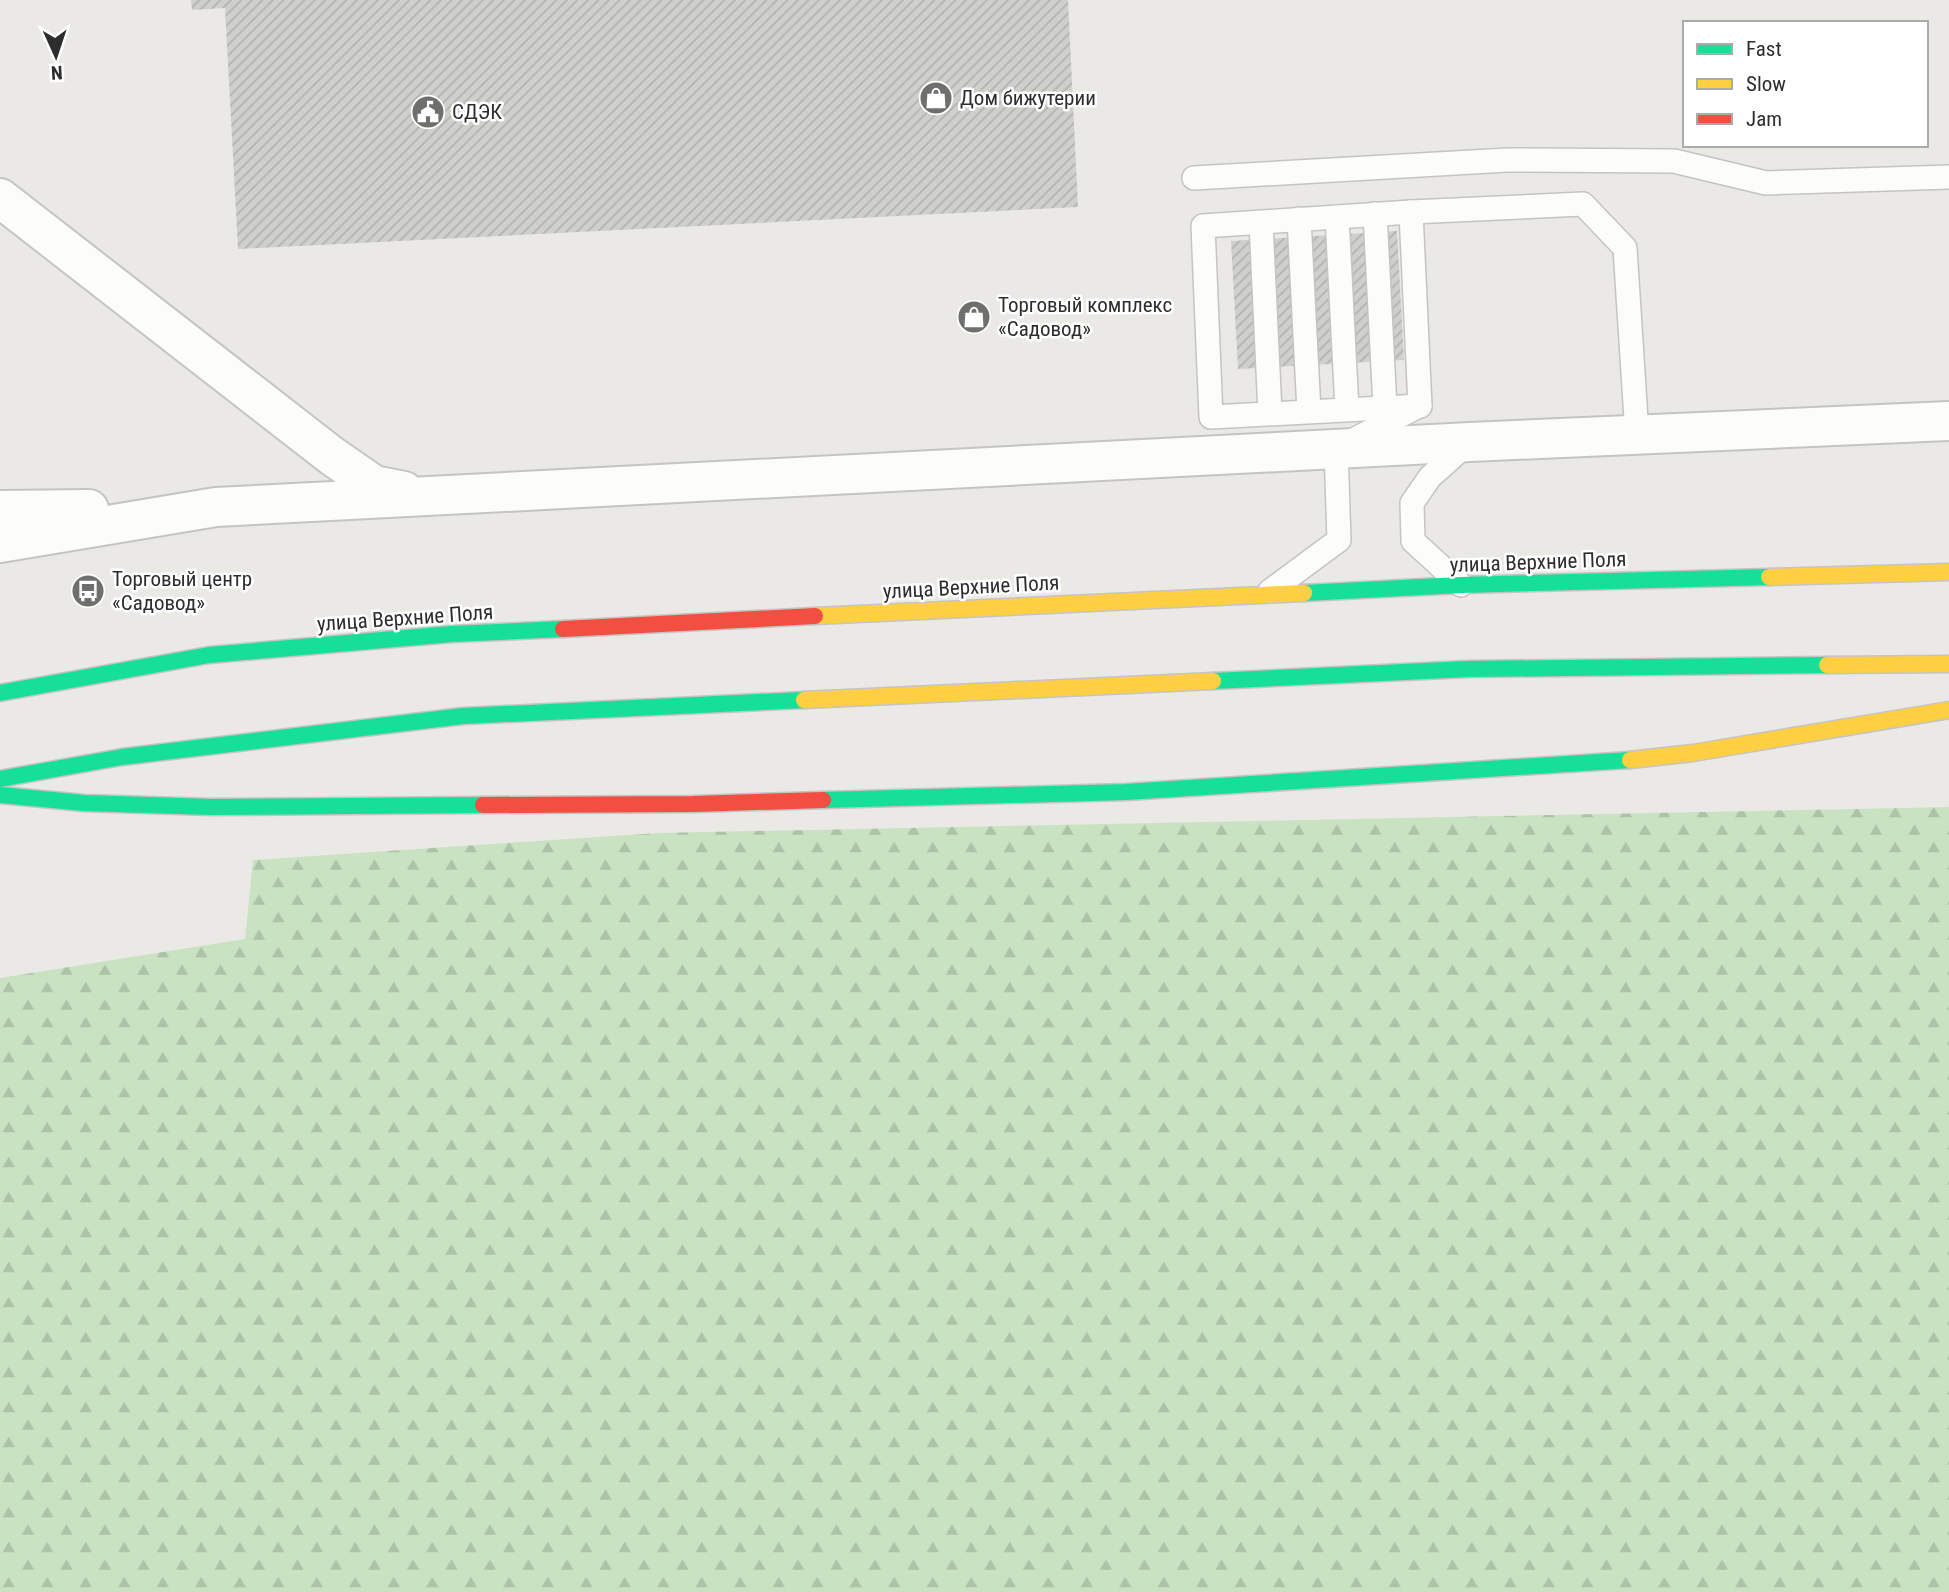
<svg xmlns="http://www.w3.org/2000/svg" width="1949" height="1592" viewBox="0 0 1949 1592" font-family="'Roboto Condensed',sans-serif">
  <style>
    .forest { fill: url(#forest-firs) }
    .building { fill: url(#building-hatch) }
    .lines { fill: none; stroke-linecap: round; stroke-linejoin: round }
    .lane-casing { stroke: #c4c4c4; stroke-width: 26 }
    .street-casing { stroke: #c4c4c4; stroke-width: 42 }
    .fast-casing { stroke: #c4c4c4; stroke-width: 19 }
    .slow-casing { stroke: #c4c4c4; stroke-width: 19 }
    .jam-casing { stroke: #c4c4c4; stroke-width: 19 }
    .lane { stroke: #fcfcfb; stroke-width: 23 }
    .street { stroke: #fcfcfb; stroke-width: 38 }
    .fast { stroke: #16e098; stroke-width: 16 }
    .slow { stroke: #ffcf43; stroke-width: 16 }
    .jam { stroke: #f24e42; stroke-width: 16 }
    .labels { text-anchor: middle; stroke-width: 5; stroke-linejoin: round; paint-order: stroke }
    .poi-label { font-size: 21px; fill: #2d2d2d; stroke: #fff; text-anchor: start }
    .street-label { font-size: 21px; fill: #2d2d2d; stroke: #fff }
  </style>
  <defs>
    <pattern id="forest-firs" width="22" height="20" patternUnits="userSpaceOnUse" patternTransform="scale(1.75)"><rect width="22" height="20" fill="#c9e2c2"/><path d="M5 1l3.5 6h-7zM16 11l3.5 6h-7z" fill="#adc2a7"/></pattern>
    <pattern id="building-hatch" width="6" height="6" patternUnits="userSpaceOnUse" patternTransform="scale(1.75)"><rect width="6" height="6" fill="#cfcfcb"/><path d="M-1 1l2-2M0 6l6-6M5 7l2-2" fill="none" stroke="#b2b2af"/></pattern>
  </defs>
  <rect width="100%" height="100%" fill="#eae9e5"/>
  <path class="forest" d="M 1949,807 L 1949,1592 L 0,1592 L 0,978 L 245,939 L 253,860 L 658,833 Z"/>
  <g class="building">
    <path d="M 191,0 L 1068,0 L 1078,207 L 238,249 L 225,8 L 192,10 Z"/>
    <path d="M 1397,231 L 1404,360 L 1238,369 L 1231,241 Z"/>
  </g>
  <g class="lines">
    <defs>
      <g id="lane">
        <path d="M 1194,178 L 1507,160 L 1674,161 L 1766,183 L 1949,177"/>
        <path d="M 1411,212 L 1420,406"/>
        <path d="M 1375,214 L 1385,407"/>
        <path d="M 1337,217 L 1347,409"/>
        <path d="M 1299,219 L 1309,411"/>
        <path d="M 1261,223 L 1270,413"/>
        <path d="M 1420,406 L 1211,417 L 1203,226 L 1411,212 L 1583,204 L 1625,248 L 1637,435"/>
        <path d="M 1461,585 L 1413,541 L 1412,503 L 1430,477 L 1468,443"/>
        <path d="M 1270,591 L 1339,540 L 1336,449 L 1413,409"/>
      </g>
      <g id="street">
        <path d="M 0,198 L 332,456 L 374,485 L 404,491"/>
        <path d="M 0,510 L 89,509"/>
        <path d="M 0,543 L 216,507 L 1470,442 L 1949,421"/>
      </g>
      <g id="fast">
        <path d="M 1304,593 L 1461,585 L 1769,577"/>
        <path d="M 1213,681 L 1468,669 L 1827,665"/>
        <path d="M 0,693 L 209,655 L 452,634 L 563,629"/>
        <path d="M 0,779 L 122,757 L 463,716 L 804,700"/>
        <path d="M 0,795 L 84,803 L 211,807 L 483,805"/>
        <path d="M 823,800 L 1126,792 L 1630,760"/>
      </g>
      <g id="slow">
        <path d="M 1769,577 L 1949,572"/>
        <path d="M 815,616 L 1304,593"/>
        <path d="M 1827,665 L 1949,664"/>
        <path d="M 804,700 L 1213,681"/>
        <path d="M 1630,760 L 1693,753 L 1949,710"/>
      </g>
      <g id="jam">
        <path d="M 563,629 L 815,616"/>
        <path d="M 483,805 L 693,804 L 823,800"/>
      </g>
    </defs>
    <use href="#lane" class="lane-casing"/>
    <use href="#street" class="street-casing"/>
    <use href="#fast" class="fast-casing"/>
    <use href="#slow" class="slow-casing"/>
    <use href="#jam" class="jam-casing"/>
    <use href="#lane" class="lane"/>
    <use href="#street" class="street"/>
    <use href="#fast" class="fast"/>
    <use href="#slow" class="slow"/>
    <use href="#jam" class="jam"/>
  </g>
  <defs>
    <symbol id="shop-disc" viewBox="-11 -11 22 22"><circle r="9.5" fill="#6f6f6d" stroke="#fff"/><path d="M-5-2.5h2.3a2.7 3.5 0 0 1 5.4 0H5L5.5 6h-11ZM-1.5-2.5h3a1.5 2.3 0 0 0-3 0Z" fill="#fff"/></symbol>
    <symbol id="civic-disc" viewBox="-11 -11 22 22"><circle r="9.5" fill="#6f6f6d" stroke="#fff"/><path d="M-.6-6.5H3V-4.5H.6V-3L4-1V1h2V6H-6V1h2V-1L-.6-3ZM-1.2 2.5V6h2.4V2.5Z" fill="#fff"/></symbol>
    <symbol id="bus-disc" viewBox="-11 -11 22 22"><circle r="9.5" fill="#6f6f6d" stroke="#fff"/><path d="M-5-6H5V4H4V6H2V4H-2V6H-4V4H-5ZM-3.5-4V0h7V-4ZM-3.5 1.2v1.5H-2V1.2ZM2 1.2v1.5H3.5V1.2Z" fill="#fff"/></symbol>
  </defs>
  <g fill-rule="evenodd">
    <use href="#shop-disc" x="917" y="79" width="38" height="38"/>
    <use href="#civic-disc" x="409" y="93" width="38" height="38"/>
    <use href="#shop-disc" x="955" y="298" width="38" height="38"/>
    <use href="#bus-disc" x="69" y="572" width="38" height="38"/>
  </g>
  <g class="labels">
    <g class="poi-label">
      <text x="960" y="105">Дом бижутерии</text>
      <text x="452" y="119">СДЭК</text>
      <text x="998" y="312">Торговый комплекс<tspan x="998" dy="24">«Садовод»</tspan></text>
      <text x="112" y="586">Торговый центр<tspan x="112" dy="24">«Садовод»</tspan></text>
    </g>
    <g class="street-label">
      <text transform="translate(1538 562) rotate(-2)" y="7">улица Верхние Поля</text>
      <text transform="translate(971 587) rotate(-3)" y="7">улица Верхние Поля</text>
      <text transform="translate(405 618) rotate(-4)" y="7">улица Верхние Поля</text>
    </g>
  </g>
  <rect x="1683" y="21" width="245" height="126" fill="#ffffff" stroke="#ababab" stroke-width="2"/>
  <rect x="1697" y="44" width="35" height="10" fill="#16e098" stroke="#ababab" stroke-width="2"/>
  <text x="1746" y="56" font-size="21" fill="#2d2d2d">Fast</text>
  <rect x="1697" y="79" width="35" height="10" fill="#ffcf43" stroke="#ababab" stroke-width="2"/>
  <text x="1746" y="91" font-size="21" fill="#2d2d2d">Slow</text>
  <rect x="1697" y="114" width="35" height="10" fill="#f24e42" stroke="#ababab" stroke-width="2"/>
  <text x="1746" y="126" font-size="21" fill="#2d2d2d">Jam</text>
  <g transform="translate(56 56) rotate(177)" stroke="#ffffff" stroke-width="5" paint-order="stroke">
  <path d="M0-5L12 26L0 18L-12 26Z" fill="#2d2d2d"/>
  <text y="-10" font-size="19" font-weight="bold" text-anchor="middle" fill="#2d2d2d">N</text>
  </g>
</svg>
